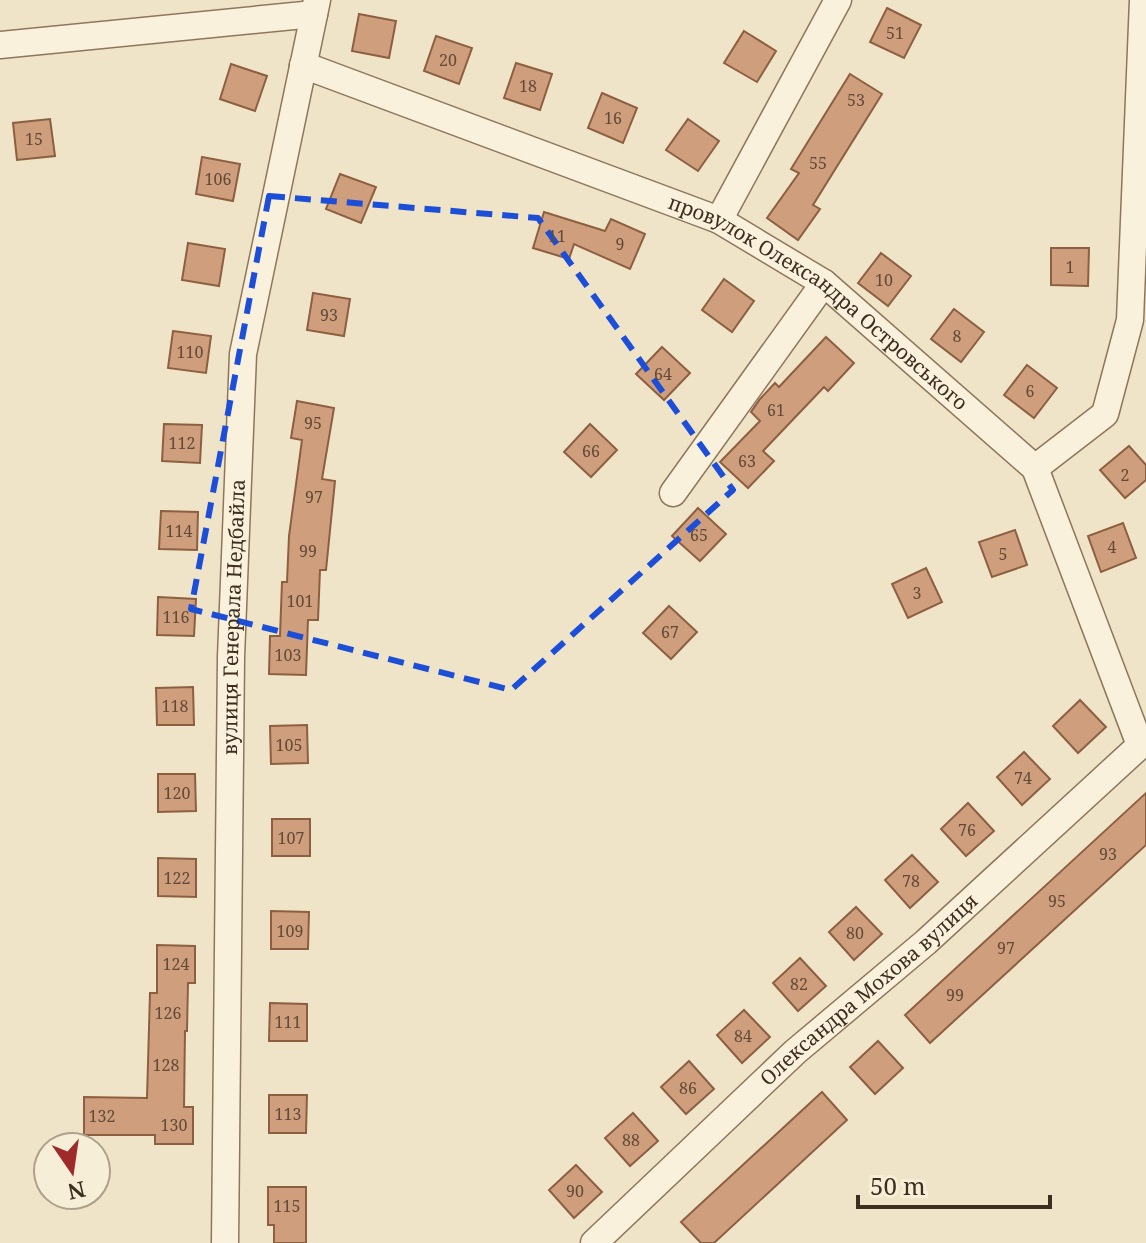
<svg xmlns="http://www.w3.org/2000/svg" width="1146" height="1243" viewBox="0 0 1146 1243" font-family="'Noto Serif',serif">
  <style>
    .building { fill: #cf9f7d; stroke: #8d5f41; stroke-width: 2 }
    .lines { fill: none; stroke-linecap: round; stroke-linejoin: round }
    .minor-casing { stroke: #8d765c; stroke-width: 29 }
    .minor { stroke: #faf1dc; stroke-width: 26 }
    .marked { fill: none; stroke: #1d4ed8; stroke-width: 6; stroke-dasharray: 16 10; stroke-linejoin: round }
    .labels { text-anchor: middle; stroke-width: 6; stroke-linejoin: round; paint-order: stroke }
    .number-label { font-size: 16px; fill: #624a37 }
    .street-label { font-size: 20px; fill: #3d2e20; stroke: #f7eed8 }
  </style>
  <rect width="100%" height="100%" fill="#f0e4c8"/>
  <g class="building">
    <path d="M 887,8 L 921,25 L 904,58 L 870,42 Z"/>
    <path d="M 359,14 L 396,21 L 389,58 L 352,51 Z"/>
    <path d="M 744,31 L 776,51 L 757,82 L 724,63 Z"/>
    <path d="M 436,36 L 472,48 L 459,84 L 424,71 Z"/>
    <path d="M 516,63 L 552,74 L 540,110 L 504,98 Z"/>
    <path d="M 231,64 L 267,76 L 255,111 L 220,99 Z"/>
    <path d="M 850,74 L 882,94 L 813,205 L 820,209 L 798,240 L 767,218 L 799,173 L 791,169 Z"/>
    <path d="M 602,93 L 637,108 L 623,143 L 588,128 Z"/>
    <path d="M 50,119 L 55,156 L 17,160 L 13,123 Z"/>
    <path d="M 688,119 L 719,141 L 698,171 L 666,150 Z"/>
    <path d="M 202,157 L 240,164 L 233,201 L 196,194 Z"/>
    <path d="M 340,174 L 376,187 L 361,223 L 326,209 Z"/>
    <path d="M 544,212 L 605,231 L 611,219 L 645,234 L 630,269 L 574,244 L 569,259 L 533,248 Z"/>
    <path d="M 188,243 L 225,249 L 219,286 L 182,280 Z"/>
    <path d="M 1051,248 L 1089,248 L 1088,286 L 1051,285 Z"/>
    <path d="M 881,253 L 911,276 L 888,306 L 858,283 Z"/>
    <path d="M 724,279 L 754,301 L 732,332 L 702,310 Z"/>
    <path d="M 313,293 L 350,299 L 344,336 L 307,330 Z"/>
    <path d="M 954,309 L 984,332 L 961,362 L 931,339 Z"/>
    <path d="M 173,331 L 211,336 L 206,373 L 168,368 Z"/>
    <path d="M 826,337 L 854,363 L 828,391 L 824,387 L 763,451 L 774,461 L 748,488 L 720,462 L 760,421 L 751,412 L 760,399 L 775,383 L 779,387 Z"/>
    <path d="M 662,347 L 690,373 L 664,400 L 636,374 Z"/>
    <path d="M 1027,365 L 1057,388 L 1034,418 L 1004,395 Z"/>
    <path d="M 297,401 L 334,408 L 322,479 L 335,481 L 326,570 L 320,570 L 318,620 L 308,620 L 306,675 L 269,674 L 270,636 L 280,636 L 282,582 L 287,582 L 289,536 L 302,440 L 291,438 Z"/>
    <path d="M 164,424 L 202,425 L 200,463 L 162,461 Z"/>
    <path d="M 590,424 L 617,450 L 591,477 L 564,452 Z"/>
    <path d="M 1129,446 L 1146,465 L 1146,480 L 1125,498 L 1100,470 Z"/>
    <path d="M 698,508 L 726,534 L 700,561 L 672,536 Z"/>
    <path d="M 161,511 L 198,512 L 197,550 L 159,549 Z"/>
    <path d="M 1123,523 L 1136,558 L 1101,572 L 1088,536 Z"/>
    <path d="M 1015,530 L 1027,565 L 992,577 L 979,542 Z"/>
    <path d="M 926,568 L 942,602 L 908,618 L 892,584 Z"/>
    <path d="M 158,597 L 196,599 L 194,636 L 157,635 Z"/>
    <path d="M 669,606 L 697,632 L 671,659 L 643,633 Z"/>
    <path d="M 193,687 L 194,725 L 157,725 L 156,688 Z"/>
    <path d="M 1080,700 L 1106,727 L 1078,753 L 1053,726 Z"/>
    <path d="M 307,725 L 308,763 L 271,764 L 270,726 Z"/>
    <path d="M 1024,752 L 1050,779 L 1022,805 L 997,777 Z"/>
    <path d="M 158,774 L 195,774 L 196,811 L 158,812 Z"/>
    <path d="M 1146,793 L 1146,845 L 930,1043 L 905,1015 Z"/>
    <path d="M 968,803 L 994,831 L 966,856 L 941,829 Z"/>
    <rect x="272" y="819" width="38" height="37"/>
    <path d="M 912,855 L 938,882 L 910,908 L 885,880 Z"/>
    <path d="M 158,858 L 196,859 L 196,897 L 158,896 Z"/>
    <path d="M 856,907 L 882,934 L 854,960 L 829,932 Z"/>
    <path d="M 271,911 L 309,912 L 308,949 L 271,949 Z"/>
    <path d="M 157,945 L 195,946 L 195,983 L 188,983 L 187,1031 L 185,1031 L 184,1107 L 193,1107 L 193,1144 L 155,1144 L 155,1135 L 84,1135 L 84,1097 L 147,1098 L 150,993 L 157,993 Z"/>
    <path d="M 800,958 L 826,986 L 798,1011 L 773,983 Z"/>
    <path d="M 270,1003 L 307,1004 L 307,1041 L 269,1041 Z"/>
    <path d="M 744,1010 L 770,1037 L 742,1063 L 717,1035 Z"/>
    <path d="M 878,1041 L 903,1068 L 875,1094 L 850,1067 Z"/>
    <path d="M 689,1061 L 714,1089 L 686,1114 L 661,1087 Z"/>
    <path d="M 822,1092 L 847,1120 L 714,1243 L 701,1243 L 681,1222 Z"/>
    <path d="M 269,1095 L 307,1095 L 306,1133 L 269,1133 Z"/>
    <path d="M 633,1113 L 658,1141 L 630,1166 L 605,1138 Z"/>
    <path d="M 576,1165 L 602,1192 L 574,1218 L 549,1190 Z"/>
    <path d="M 268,1187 L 306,1187 L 306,1243 L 274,1243 L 274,1225 L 268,1225 Z"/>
  </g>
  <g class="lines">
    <defs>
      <g id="minor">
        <path d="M 0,45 L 314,14"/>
        <path id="s1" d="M 303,65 L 719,220 L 824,283 L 1035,468 L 1140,745"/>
        <path d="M 719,220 L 838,0"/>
        <path d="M 1035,468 L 1105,414 L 1130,320 L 1143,0"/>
        <path d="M 673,493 L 824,283"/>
        <path id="s2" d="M 225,1243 L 231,657 L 243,354 L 317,0"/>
        <path id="s3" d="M 594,1243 L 795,1052 L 926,942 L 1146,740"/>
      </g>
    </defs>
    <use href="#minor" class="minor-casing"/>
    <use href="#minor" class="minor"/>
  </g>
  <path class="marked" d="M 269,196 L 538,218 L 733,490 L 511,690 L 191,609 Z"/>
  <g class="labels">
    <g class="number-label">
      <text x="895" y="39">51</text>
      <text x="448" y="66">20</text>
      <text x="528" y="92">18</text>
      <text x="856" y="106">53</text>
      <text x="613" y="124">16</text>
      <text x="34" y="145">15</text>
      <text x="818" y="169">55</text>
      <text x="218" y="185">106</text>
      <text x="557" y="242">11</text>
      <text x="620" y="250">9</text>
      <text x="1070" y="273">1</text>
      <text x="884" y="286">10</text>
      <text x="329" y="321">93</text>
      <text x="957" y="342">8</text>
      <text x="190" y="358">110</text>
      <text x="663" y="380">64</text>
      <text x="1030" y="397">6</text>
      <text x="776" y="416">61</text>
      <text x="313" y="429">95</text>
      <text x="182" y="449">112</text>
      <text x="591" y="457">66</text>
      <text x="747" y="467">63</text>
      <text x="1125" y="481">2</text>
      <text x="314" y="503">97</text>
      <text x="179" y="537">114</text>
      <text x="699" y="541">65</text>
      <text x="1112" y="553">4</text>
      <text x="308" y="557">99</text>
      <text x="1003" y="560">5</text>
      <text x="917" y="599">3</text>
      <text x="300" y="607">101</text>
      <text x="176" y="623">116</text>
      <text x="670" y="638">67</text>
      <text x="288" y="661">103</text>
      <text x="175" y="712">118</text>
      <text x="289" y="751">105</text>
      <text x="1023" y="784">74</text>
      <text x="177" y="799">120</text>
      <text x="967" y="836">76</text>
      <text x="291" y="844">107</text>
      <text x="1108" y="860">93</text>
      <text x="177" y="884">122</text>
      <text x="911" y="887">78</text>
      <text x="1057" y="907">95</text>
      <text x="290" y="937">109</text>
      <text x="855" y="939">80</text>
      <text x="1006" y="954">97</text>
      <text x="176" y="970">124</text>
      <text x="799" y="990">82</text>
      <text x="955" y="1001">99</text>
      <text x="168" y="1019">126</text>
      <text x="288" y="1028">111</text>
      <text x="743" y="1042">84</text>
      <text x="166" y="1071">128</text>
      <text x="688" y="1094">86</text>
      <text x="288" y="1120">113</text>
      <text x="102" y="1122">132</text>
      <text x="174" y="1131">130</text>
      <text x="631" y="1146">88</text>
      <text x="575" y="1197">90</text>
      <text x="287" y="1212">115</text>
    </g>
    <g class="street-label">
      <text dy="7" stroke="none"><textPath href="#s1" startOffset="572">провулок Олександра Островського</textPath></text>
      <text dy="7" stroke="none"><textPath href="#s2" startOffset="626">вулиця Генерала Недбайла</textPath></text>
      <text dy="7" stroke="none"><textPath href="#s3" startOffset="374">Олександра Мохова вулиця</textPath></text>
    </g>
  </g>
  <g transform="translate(72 1171) rotate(167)"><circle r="38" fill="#f7eed8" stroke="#ada18e" stroke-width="2"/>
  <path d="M0-6L14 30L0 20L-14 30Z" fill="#9e2a2b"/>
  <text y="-12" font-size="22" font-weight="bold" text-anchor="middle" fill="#3d2e20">N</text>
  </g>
  <path d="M858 1195v12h192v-12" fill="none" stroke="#3d2e20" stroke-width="4"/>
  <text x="870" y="1195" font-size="24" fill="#3d2e20" stroke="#f7eed8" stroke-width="6" paint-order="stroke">50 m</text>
</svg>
